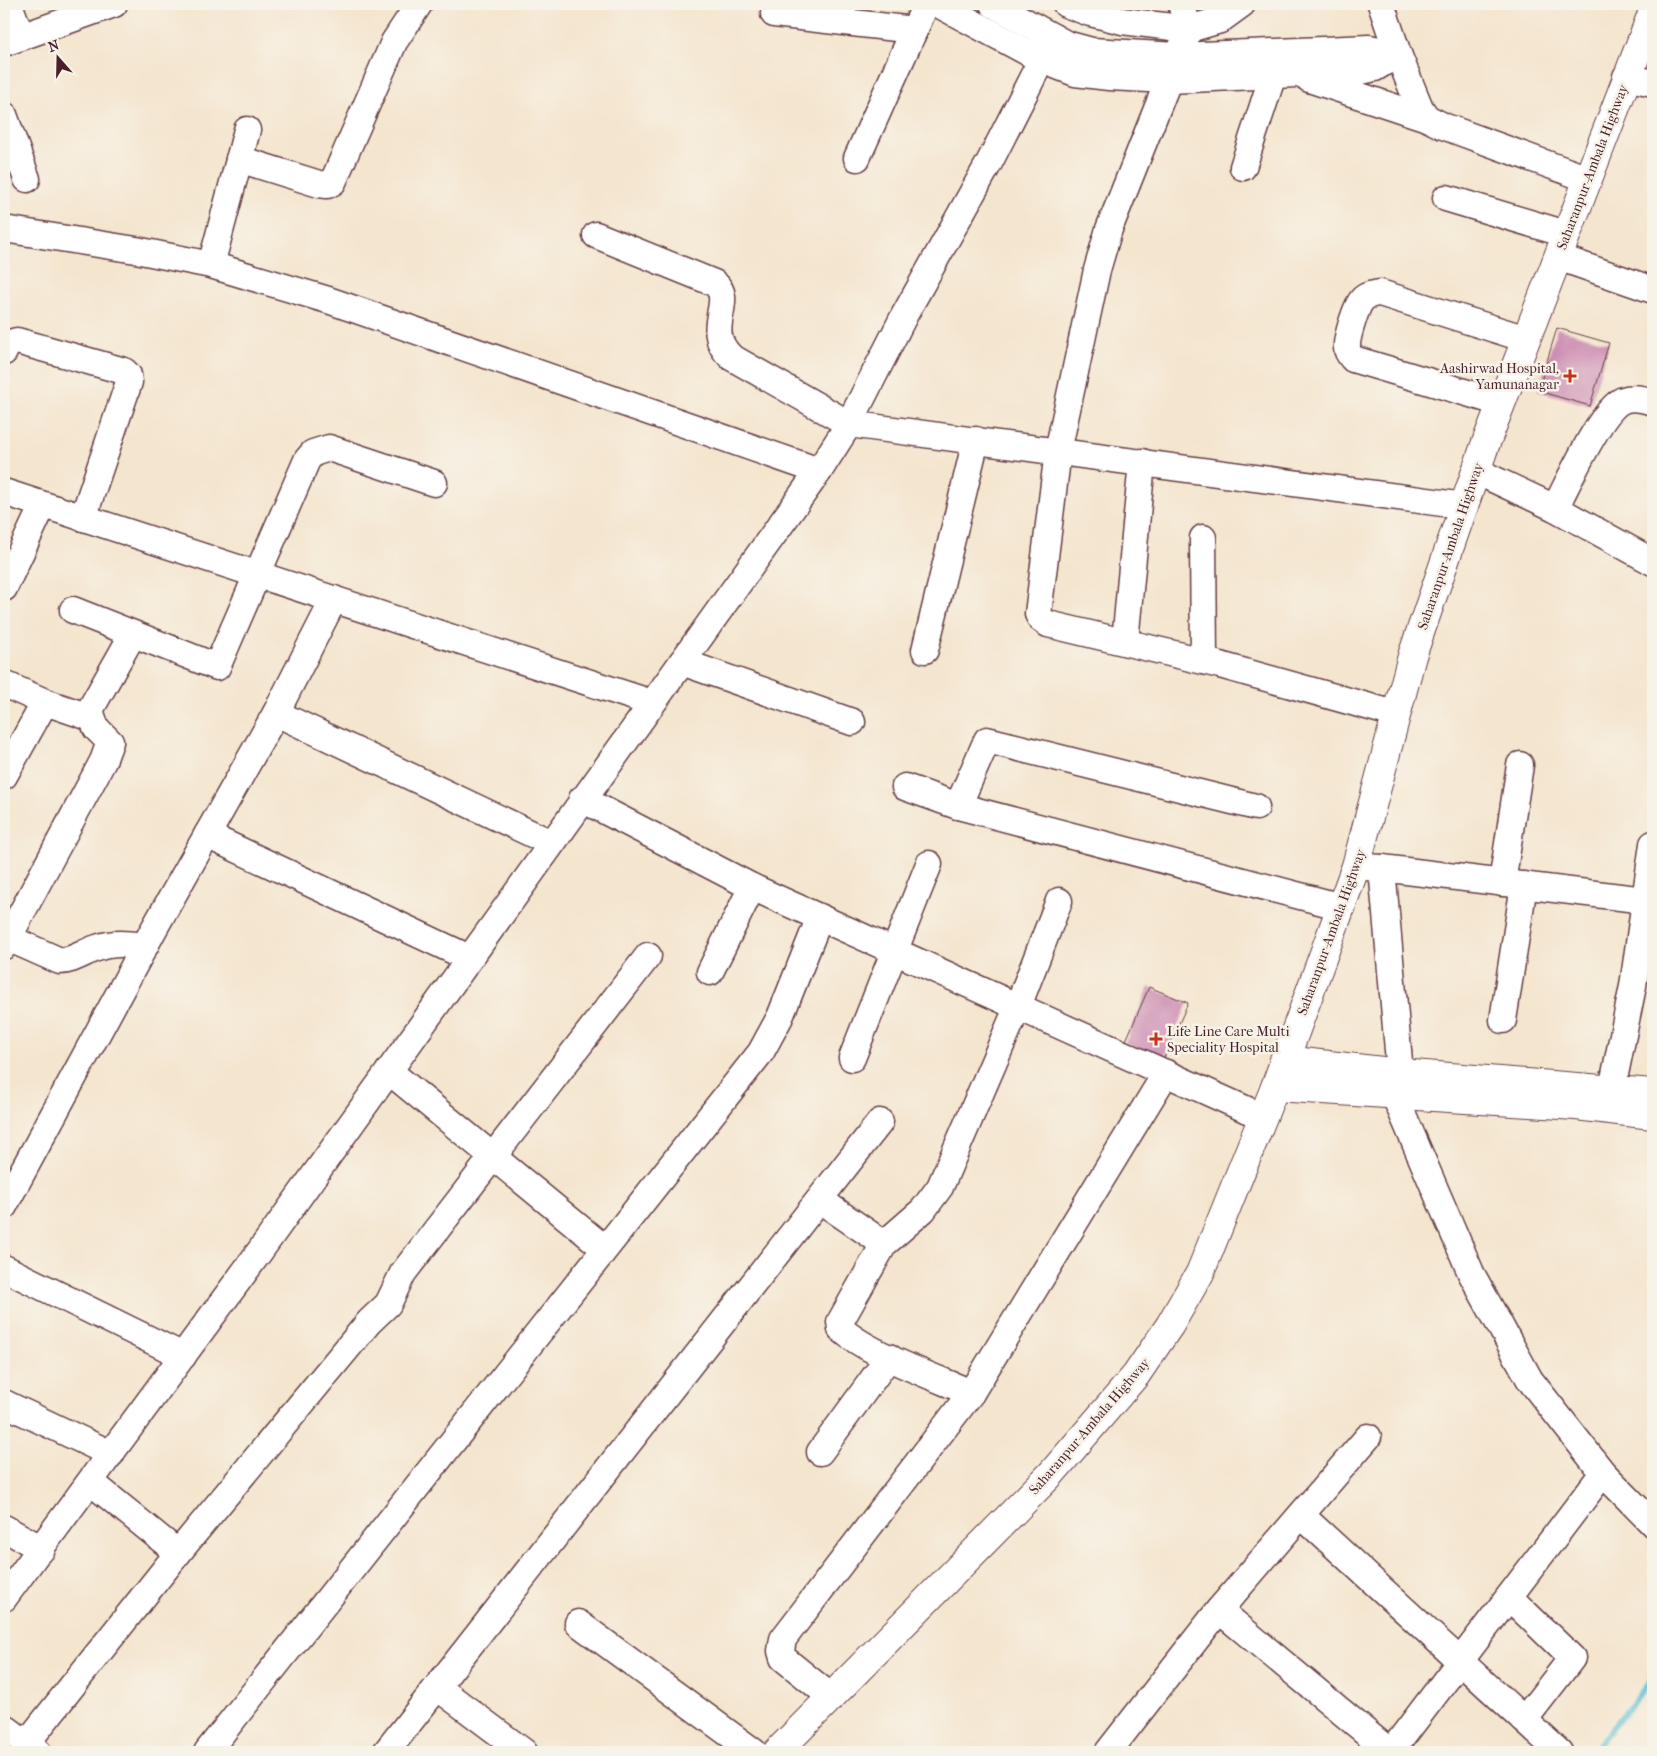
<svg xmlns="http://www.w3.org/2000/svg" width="1657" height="1756" viewBox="0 0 1657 1756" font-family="'IM FELL French Canon',serif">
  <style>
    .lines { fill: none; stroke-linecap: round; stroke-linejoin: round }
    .stream { stroke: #55bdd2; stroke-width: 5.5 }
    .building { fill: #cd8eb3 }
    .minor-casing { stroke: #643d43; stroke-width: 29 }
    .major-casing { stroke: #643d43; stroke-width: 30 }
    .minor { stroke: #fff; stroke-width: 26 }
    .major { stroke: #fff; stroke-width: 28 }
    .poi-dot { fill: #c8321e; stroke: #f7f3e8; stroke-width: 2 }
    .labels { text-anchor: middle; stroke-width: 5; stroke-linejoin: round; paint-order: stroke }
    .street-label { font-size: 14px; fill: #4a1f2b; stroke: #f7f3e8 }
    .poi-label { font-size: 14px; fill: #4a1f2b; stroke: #f7f3e8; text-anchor: end }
  </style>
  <rect width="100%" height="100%" fill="#f7f3e8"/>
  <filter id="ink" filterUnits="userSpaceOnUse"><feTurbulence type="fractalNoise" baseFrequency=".02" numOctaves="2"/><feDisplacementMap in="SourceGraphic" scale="10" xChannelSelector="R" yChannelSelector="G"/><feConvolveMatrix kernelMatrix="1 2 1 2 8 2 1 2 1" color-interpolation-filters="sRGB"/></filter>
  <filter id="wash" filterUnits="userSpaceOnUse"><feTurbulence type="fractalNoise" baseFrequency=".0096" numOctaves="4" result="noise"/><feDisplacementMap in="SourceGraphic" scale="20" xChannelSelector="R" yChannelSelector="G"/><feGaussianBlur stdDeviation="1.12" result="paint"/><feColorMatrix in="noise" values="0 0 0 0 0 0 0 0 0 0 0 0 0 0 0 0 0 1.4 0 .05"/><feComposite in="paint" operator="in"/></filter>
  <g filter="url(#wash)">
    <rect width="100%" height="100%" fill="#f4e5ce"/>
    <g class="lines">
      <path class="stream" d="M 1592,1752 L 1653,1679"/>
    </g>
    <g id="blocks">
      <g class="building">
        <path d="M 1557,328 L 1609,343 L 1590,406 L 1538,391 Z"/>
        <path d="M 1652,946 L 1653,946 L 1653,970 L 1649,970 Z"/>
        <path d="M 1149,987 L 1188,1003 L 1163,1060 L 1125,1043 Z"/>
      </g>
    </g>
  </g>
  <g filter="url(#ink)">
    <use href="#blocks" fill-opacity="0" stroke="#643d43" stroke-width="1"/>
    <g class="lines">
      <defs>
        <g id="minor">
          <path d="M 9,4 L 21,36"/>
          <path d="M 938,4 L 1042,60 L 1075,73 L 1109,77 L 1169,80 L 1361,71 L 1375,68 L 1398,54"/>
          <path d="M 993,4 L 1066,44 L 1092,51 L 1178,56 L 1369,48 L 1398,54"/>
          <path d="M 1066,4 L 1090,13 L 1122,21 L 1189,29 L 1220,20 L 1242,4"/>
          <path d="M 1181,4 L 1189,29 L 1109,229 L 1097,270 L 1058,451 L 1038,614 L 1041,619 L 1048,624 L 1220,665 L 1395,714"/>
          <path d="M 1381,4 L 1398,54 L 1420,108 L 1427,118 L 1443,126 L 1588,179"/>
          <path d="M 774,14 L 914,30"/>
          <path d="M 4,43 L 114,4"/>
          <path d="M 1626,77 L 1653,83"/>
          <path d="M 1309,79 L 1427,118"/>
          <path d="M 4,115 L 27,179"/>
          <path d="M 857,158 L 926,4"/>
          <path d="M 239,159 L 319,184 L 327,185 L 333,182 L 394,42 L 419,4"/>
          <path d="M 1243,167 L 1273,75"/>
          <path d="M 1446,198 L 1566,234"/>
          <path d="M 4,229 L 136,250 L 211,265 L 328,300 L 819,471"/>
          <path d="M 596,235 L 714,283 C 737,300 701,329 731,357 L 849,424 L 905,314 L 989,163 L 1053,37"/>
          <path d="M 1558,257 L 1653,290"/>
          <path d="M 211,265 L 247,130"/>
          <path d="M 4,352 L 7,344 L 17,341 L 124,371 L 128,375 L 129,382 L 83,518"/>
          <path d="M 1501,403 L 1353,359 C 1350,355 1346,351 1347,345 C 1347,337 1356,306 1362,300 C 1366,295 1373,294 1380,293 L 1526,339"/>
          <path d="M 1476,471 L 1555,508 L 1653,562"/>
          <path d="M 4,492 L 652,703"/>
          <path d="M 1555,508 C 1568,484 1600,410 1623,400 C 1633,396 1644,399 1653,402"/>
          <path d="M 1203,538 L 1204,661"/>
          <path d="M 4,588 L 43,505"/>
          <path d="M 73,610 L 217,667 L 307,460 L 313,453 L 329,448 L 434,483"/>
          <path d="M 1125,642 L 1142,462"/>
          <path d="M 925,650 L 976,440"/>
          <path d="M 682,662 L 852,722"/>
          <path d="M 4,684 L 45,702 L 92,718"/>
          <path d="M 276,713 L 551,843"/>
          <path d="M 4,776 L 45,702"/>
          <path d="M 905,787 L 958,806 L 1342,907"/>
          <path d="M 582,799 L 752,887 L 1263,1117"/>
          <path d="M 958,806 L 987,740 L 1256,807"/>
          <path d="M 207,835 L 469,958"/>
          <path d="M 1365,867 L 1382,868 L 1400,1073"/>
          <path d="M 1382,868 L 1645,900"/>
          <path d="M 1502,883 L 1520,765"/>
          <path d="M 8,938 L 60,961 C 73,961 84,952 97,948 C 113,942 128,944 145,946"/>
          <path d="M 4,946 L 103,761 L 110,742 L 96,728 L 90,710 L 133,634"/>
          <path d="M 710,972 L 752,887"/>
          <path d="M 1503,1020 L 1524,885"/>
          <path d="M 852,1058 L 929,864"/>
          <path d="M 389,1071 L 604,1248"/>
          <path d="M 1612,1089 L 1633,986 L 1653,844"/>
          <path d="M 1394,1094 L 1471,1273 L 1530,1380 L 1603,1473 L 1653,1524"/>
          <path d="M 820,1200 L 884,1244"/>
          <path d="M 4,1206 L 155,927 L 276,713 L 334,599"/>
          <path d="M 4,1268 L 183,1356"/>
          <path d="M 971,1393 C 934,1377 869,1354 841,1329 L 840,1322 L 884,1244 L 923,1210 L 940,1187 L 1018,1006 L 1059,901"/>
          <path d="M 4,1403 L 111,1454"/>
          <path d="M 820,1452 L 889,1357"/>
          <path d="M 91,1482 L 178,1553"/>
          <path d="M 1301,1515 L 1559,1752"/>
          <path d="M 4,1528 L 42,1549"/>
          <path d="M 1509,1597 L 1572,1658 L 1524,1720"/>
          <path d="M 4,1598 L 260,1251 L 819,471 L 849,424 L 1465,506"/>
          <path d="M 1219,1610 L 1390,1752"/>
          <path d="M 578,1623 L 754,1752"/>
          <path d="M 437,1687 L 524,1752"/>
          <path d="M 831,1697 L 783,1658 L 781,1651 L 783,1639 L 971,1393 L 1166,1073"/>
          <path d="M 4,1727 L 38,1752"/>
          <path d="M 26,1744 L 178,1553 L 369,1322 L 388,1304 L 403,1273 L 648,956"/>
          <path d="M 207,1752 L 761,1052 L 780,1017 L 820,917"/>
          <path d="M 386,1752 L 880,1122"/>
          <path d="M 1108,1752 L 1219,1610 L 1368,1437"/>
          <path d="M 1391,1752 L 1603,1473"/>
        </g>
        <g id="major">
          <path d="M 1284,1060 L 1400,1073 L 1653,1093"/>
          <path d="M 1275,1087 L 1576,1106 L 1653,1115"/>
          <path d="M 777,1752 L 1051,1474 L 1136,1375 L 1170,1325 L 1200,1273 L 1275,1087 L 1356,866 L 1412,656 L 1484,448 L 1653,11"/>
        </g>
      </defs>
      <use href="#minor" class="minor-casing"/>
      <use href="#major" class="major-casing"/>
      <use href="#minor" class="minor"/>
      <use href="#major" class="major"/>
    </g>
  </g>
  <g class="poi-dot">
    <path d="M1567.5 368.5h5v5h5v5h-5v5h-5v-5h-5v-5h5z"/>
    <path d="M1153.5 1031.5h5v5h5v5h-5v5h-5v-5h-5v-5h5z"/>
  </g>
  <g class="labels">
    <g class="street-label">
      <text transform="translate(1592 167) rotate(-69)" y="5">Saharanpur-Ambala Highway</text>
      <text transform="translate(1450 546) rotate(-71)" y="5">Saharanpur-Ambala Highway</text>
      <text transform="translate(1331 932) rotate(-70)" y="5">Saharanpur-Ambala Highway</text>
      <text transform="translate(1089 1426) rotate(-49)" y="5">Saharanpur-Ambala Highway</text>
    </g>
    <g class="poi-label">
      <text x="1559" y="373">Aashirwad Hospital,<tspan x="1559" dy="16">Yamunanagar</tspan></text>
      <text x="1167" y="1036" text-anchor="start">Life Line Care Multi<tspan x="1167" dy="16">Speciality Hospital</tspan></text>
    </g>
  </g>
  <rect width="1657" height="1756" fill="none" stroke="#f7f3e8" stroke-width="20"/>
  <g transform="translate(58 58) rotate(340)" stroke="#f7f3e8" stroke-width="4" paint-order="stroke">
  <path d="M0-4L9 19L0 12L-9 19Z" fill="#4a1f2b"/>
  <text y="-8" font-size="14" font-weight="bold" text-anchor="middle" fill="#4a1f2b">N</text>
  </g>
</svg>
